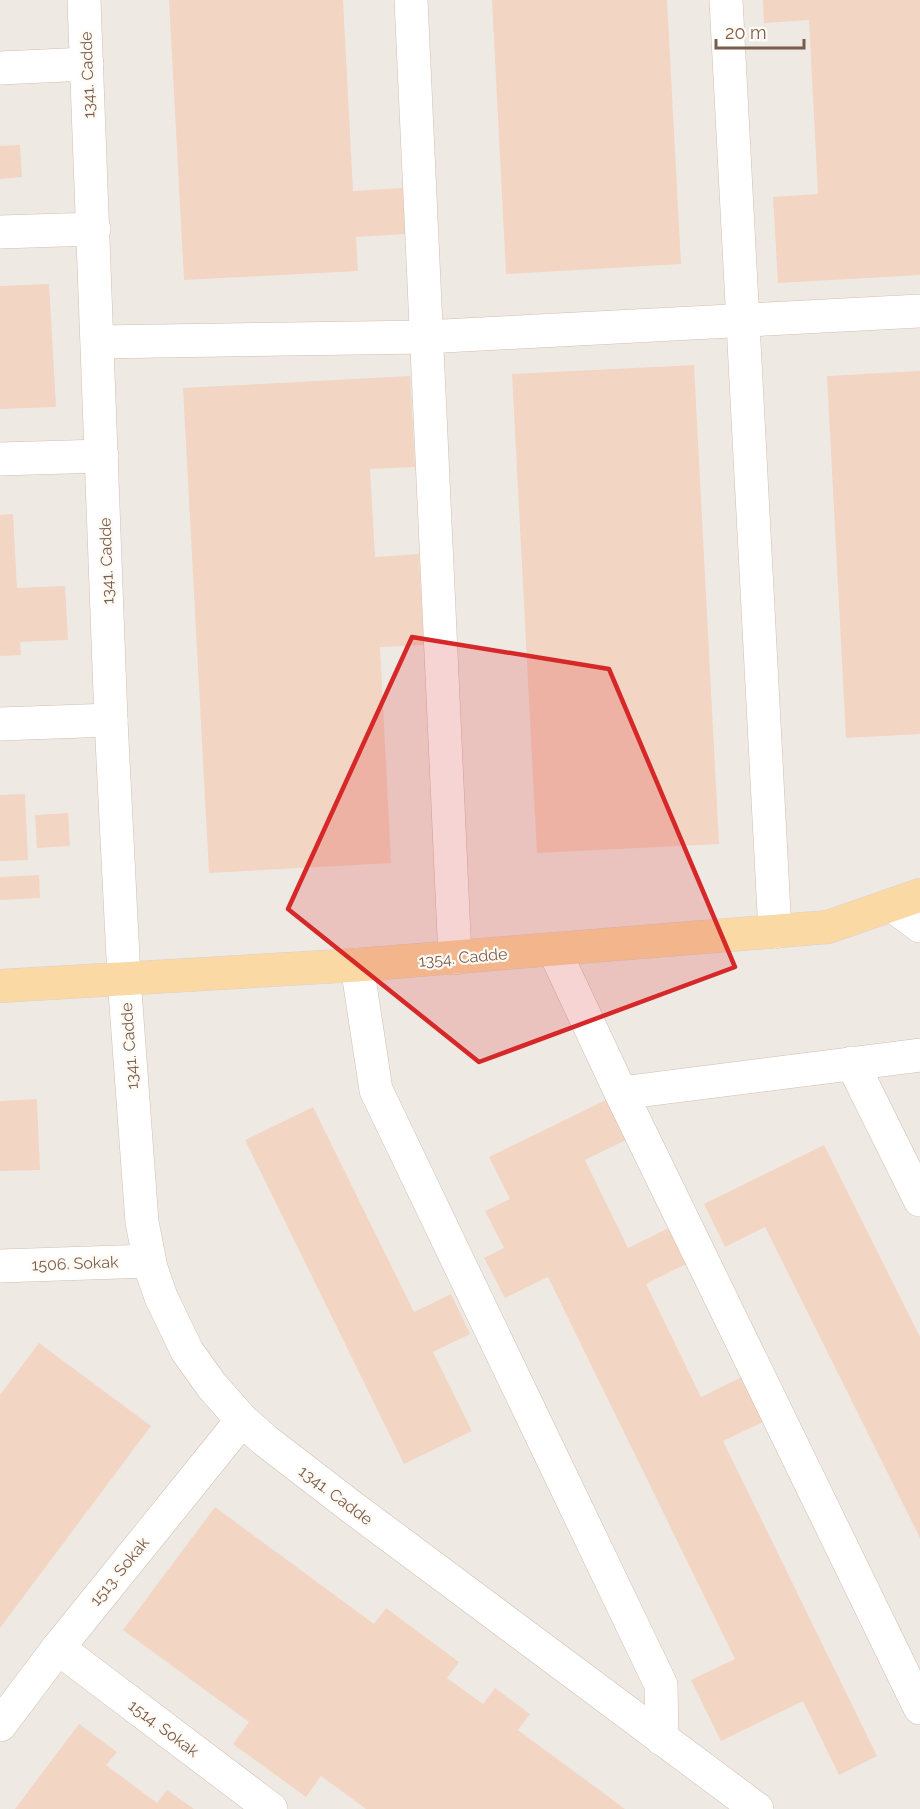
<svg xmlns="http://www.w3.org/2000/svg" width="920" height="1809" viewBox="0 0 920 1809" font-family="Raleway,sans-serif">
  <style>
    .industrial { fill: #efe9e4 }
    .building { fill: #f3d5c3 }
    .lines { fill: none; stroke-linecap: round; stroke-linejoin: round }
    .minor-casing { stroke: #d1beb0; stroke-width: 34 }
    .major-casing { stroke: #dad1cd; stroke-width: 34 }
    .minor { stroke: #fff; stroke-width: 33 }
    .major { stroke: #fbd9a5; stroke-width: 33 }
    .marked { fill: #d62828; fill-opacity: 0.2; stroke: #d62828; stroke-width: 4.5; stroke-linejoin: round }
    .labels { text-anchor: middle; stroke-width: 4.5; stroke-linejoin: round; paint-order: stroke }
    .street-label { font-size: 16px; fill: #7a5c4d; stroke: #fffaf3 }
  </style>
  <rect width="100%" height="100%" fill="#fdf6ec"/>
  <rect class="industrial" x="0" y="0" width="920" height="1809"/>
  <g class="building">
    <path d="M 169,0 L 343,0 L 353,191 L 403,188 L 405,234 L 356,237 L 358,271 L 184,280 Z"/>
    <path d="M 492,0 L 667,0 L 681,264 L 506,274 Z"/>
    <path d="M 763,0 L 920,0 L 920,275 L 778,283 L 773,197 L 818,194 L 809,20 L 764,23 Z"/>
    <path d="M 20,145 L 22,177 L 0,179 L 0,146 Z"/>
    <path d="M 49,284 L 56,407 L 0,409 L 0,286 Z"/>
    <path d="M 694,365 L 719,844 L 537,853 L 512,374 Z"/>
    <path d="M 920,371 L 920,734 L 846,738 L 827,376 Z"/>
    <path d="M 410,376 L 415,467 L 370,469 L 375,557 L 419,554 L 424,645 L 380,647 L 391,863 L 209,873 L 183,388 Z"/>
    <path d="M 13,514 L 17,588 L 65,586 L 68,640 L 20,642 L 21,655 L 0,656 L 0,515 Z"/>
    <path d="M 25,794 L 28,860 L 0,861 L 0,795 Z"/>
    <path d="M 68,813 L 70,846 L 37,848 L 35,815 Z"/>
    <path d="M 39,875 L 40,898 L 0,900 L 0,877 Z"/>
    <path d="M 610,1098 L 630,1138 L 585,1160 L 628,1248 L 673,1226 L 690,1262 L 646,1284 L 701,1397 L 746,1375 L 767,1420 L 723,1441 L 877,1756 L 839,1775 L 803,1701 L 721,1741 L 691,1680 L 735,1659 L 548,1277 L 505,1298 L 484,1258 L 504,1248 L 485,1211 L 510,1199 L 489,1157 Z"/>
    <path d="M 37,1099 L 40,1170 L 0,1171 L 0,1101 Z"/>
    <path d="M 313,1107 L 414,1312 L 451,1294 L 470,1334 L 433,1352 L 472,1431 L 404,1464 L 245,1140 Z"/>
    <path d="M 824,1145 L 920,1337 L 920,1538 L 765,1227 L 725,1247 L 704,1204 Z"/>
    <path d="M 39,1343 L 151,1426 L 0,1628 L 0,1395 Z"/>
    <path d="M 215,1507 L 374,1624 L 386,1608 L 459,1662 L 447,1678 L 483,1704 L 495,1688 L 530,1714 L 518,1730 L 625,1809 L 366,1809 L 321,1776 L 306,1797 L 233,1744 L 249,1722 L 123,1630 Z"/>
    <path d="M 79,1724 L 117,1752 L 106,1765 L 157,1803 L 167,1790 L 194,1809 L 15,1809 Z"/>
  </g>
  <g class="lines">
    <defs>
      <g id="minor">
        <path d="M 84,0 L 111,720 L 124,978 L 142,1222 L 151,1268 L 161,1297 L 187,1351 L 212,1386 L 242,1420 L 266,1441 L 349,1505 L 757,1809"/>
        <path d="M 411,0 L 455,958"/>
        <path d="M 726,0 L 775,932"/>
        <path d="M 0,68 L 87,64"/>
        <path d="M 0,232 L 94,229"/>
        <path d="M 99,342 L 425,337 L 920,311"/>
        <path d="M 0,459 L 102,456"/>
        <path d="M 0,724 L 111,720"/>
        <path d="M 892,905 L 920,926"/>
        <path d="M 554,950 L 621,1093 L 920,1055"/>
        <path d="M 357,965 L 376,1090 L 661,1685 L 662,1739"/>
        <path d="M 852,1063 L 920,1200"/>
        <path d="M 621,1093 L 920,1708"/>
        <path d="M 0,1266 L 149,1261"/>
        <path d="M 58,1648 L 271,1809"/>
        <path d="M 0,1725 L 58,1648 L 242,1420"/>
      </g>
      <path id="major" d="M 0,986 L 357,965 L 828,927 L 920,895"/>
    </defs>
    <use href="#minor" class="minor-casing"/>
    <use href="#major" class="major-casing"/>
    <use href="#minor" class="minor"/>
    <use href="#major" class="major"/>
  </g>
  <path class="marked" d="M 412,637 L 609,669 L 735,967 L 479,1062 L 288,909 Z"/>
  <g class="labels">
    <g class="street-label">
      <text transform="translate(87 75) rotate(-92)" y="6">1341. Cadde</text>
      <text transform="translate(106 561) rotate(-92)" y="6">1341. Cadde</text>
      <text transform="translate(463 957) rotate(-5)" y="6">1354. Cadde</text>
      <text transform="translate(129 1046) rotate(-94)" y="6">1341. Cadde</text>
      <text transform="translate(75 1263) rotate(-2)" y="6">1506. Sokak</text>
      <text transform="translate(336 1495) rotate(37)" y="6">1341. Cadde</text>
      <text transform="translate(119 1571) rotate(-51)" y="6">1513. Sokak</text>
      <text transform="translate(164 1728) rotate(37)" y="6">1514. Sokak</text>
    </g>
  </g>
  <path d="M716 39v9h88v-9" fill="none" stroke="#7a5c4d" stroke-width="3"/>
  <text x="725" y="39" font-size="18" fill="#7a5c4d" stroke="#fffaf3" stroke-width="4.5" paint-order="stroke">20 m</text>
</svg>
